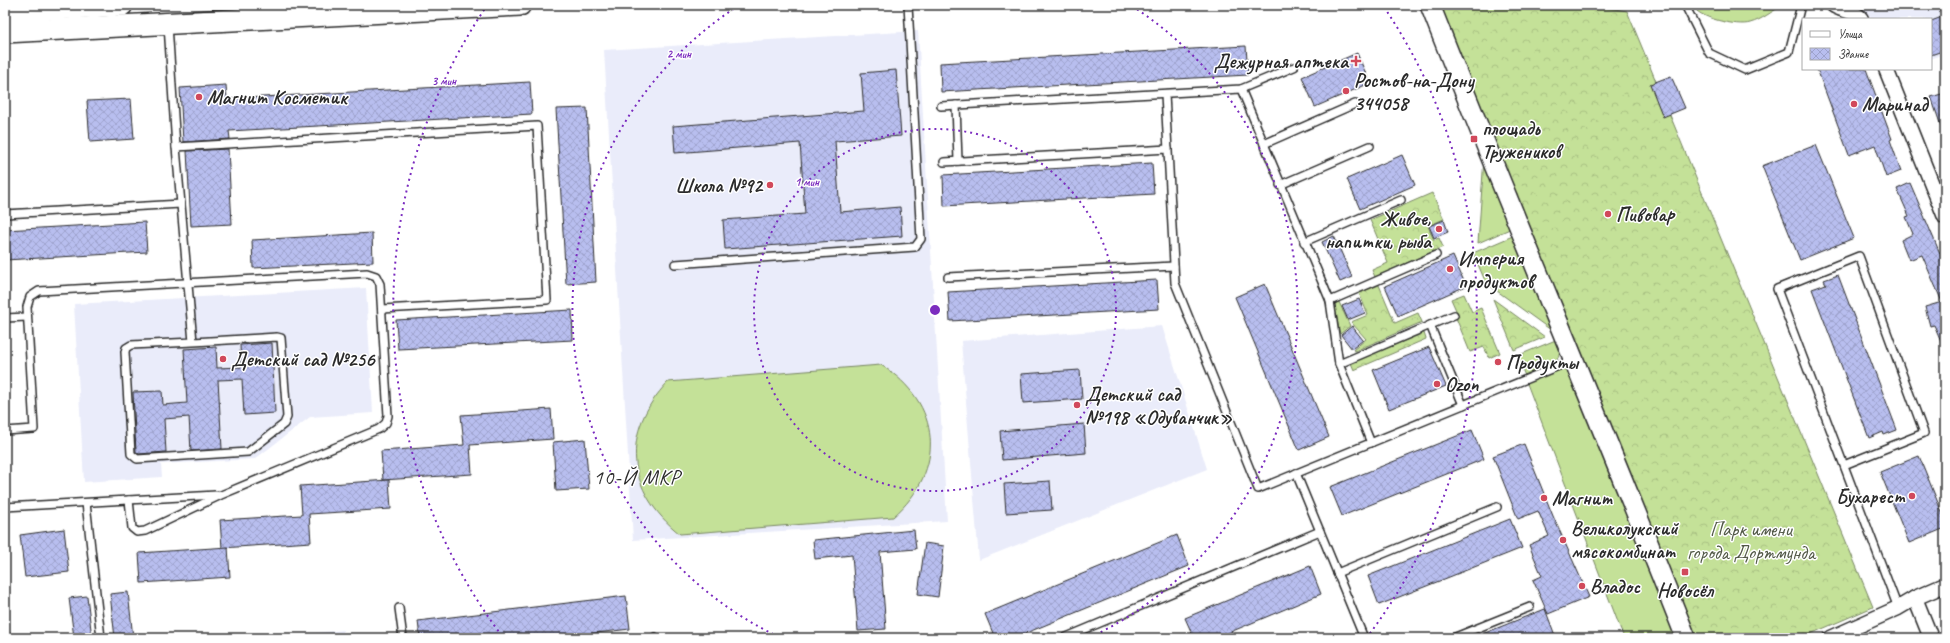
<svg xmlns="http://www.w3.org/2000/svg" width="1950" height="643" viewBox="0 0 1950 643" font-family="Caveat,sans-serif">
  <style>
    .built { fill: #eaecfa }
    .grass { fill: #c4e198; stroke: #788662 }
    .forest { fill: url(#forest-crowns); stroke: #788662 }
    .building { fill: url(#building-cross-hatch); stroke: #2b2b2b }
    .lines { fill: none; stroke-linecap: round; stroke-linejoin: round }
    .lane-casing { stroke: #2b2b2b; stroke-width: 10 }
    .street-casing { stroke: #2b2b2b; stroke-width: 17 }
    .secondary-casing { stroke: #2b2b2b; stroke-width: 22 }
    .primary-casing { stroke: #2b2b2b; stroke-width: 24 }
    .lane { stroke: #fff; stroke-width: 7 }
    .street { stroke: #fff; stroke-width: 14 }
    .secondary { stroke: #fff; stroke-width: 19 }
    .primary { stroke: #fff; stroke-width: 21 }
    .ring { fill: none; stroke: #7b2cbf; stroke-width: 2; stroke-dasharray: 2 4 }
    .poi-dot { fill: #d1495b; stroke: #fff; stroke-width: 1.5 }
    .labels { text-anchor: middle; stroke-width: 3; stroke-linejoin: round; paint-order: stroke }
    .poi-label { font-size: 20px; font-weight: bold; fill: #2b2b2b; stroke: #fff; text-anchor: start }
    .park-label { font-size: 20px; fill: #515846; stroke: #fff }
    .neighbourhood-label { font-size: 21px; letter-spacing: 1px; fill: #2b2b2b; stroke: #fff }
    .centre { fill: #7b2cbf; stroke: #fff; stroke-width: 2 }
    .ring-label { font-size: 12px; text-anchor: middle; font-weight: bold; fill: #7b2cbf; stroke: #fff; stroke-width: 3; stroke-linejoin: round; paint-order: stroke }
  </style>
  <defs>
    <pattern id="forest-crowns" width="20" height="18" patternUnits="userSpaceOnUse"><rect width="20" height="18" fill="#c4e198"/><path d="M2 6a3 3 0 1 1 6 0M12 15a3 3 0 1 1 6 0" fill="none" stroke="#a9c183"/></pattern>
    <pattern id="building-cross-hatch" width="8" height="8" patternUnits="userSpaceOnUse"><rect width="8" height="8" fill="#b8beef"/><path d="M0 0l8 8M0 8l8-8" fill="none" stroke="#9ea3cd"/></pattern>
  </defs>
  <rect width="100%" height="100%" fill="#fff"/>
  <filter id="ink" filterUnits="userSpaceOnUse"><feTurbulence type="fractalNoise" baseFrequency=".025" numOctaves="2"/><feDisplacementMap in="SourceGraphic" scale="8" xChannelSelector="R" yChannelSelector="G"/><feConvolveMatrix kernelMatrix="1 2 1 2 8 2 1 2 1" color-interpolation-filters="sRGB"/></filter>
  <g filter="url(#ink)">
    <g class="built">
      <path d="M 1850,5 L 1945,5 L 1945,53 L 1931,59 L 1931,19 L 1873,19 L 1863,10 Z"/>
      <path d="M 918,31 L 947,521 L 633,540 L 604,50 Z"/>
      <path d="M 366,288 L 373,413 L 310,417 L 255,459 L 161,464 L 162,477 L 84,482 L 74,304 Z"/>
      <path d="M 1162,326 L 1207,469 L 979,560 L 961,341 Z"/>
      <path d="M 343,630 L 343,638 L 276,638 Z"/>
    </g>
    <g class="grass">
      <path d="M 1693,5 L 1783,5 C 1772,11 1762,20 1750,23 C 1739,27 1695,18 1693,5 Z"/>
      <path d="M 1484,158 L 1512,228 L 1478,243 Z"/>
      <path d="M 1515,235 L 1555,333 L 1486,283 L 1473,253 Z"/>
      <path d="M 1558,339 C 1566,366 1546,367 1525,376 L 1517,356 Z"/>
      <path d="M 881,365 C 942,403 947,470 893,517 L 680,534 C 626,491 620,432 668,382 Z"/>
      <path d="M 1563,367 L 1571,372 L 1676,638 L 1624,638 L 1526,381 Z"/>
    </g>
    <g class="forest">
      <path d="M 1439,5 L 1601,5 L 1608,8 L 1627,11 L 1873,607 L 1801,638 L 1697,638 Z"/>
      <path d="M 1432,193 L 1444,219 L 1428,226 L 1434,240 L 1439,238 L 1443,247 L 1375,277 L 1372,270 L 1388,263 L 1370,220 Z"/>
      <path d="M 1379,285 L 1395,323 L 1418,313 L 1422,322 L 1355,351 L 1353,350 L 1366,339 L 1351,322 L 1368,315 L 1359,293 Z"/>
      <path d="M 1464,294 L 1472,312 L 1481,308 L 1500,353 L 1489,358 L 1484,347 L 1470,352 L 1456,318 L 1459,317 L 1451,299 Z"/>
      <path d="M 1493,299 L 1545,337 L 1514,350 Z"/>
      <path d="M 1339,302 L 1350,326 L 1340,334 L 1334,304 Z"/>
      <path d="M 1424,333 L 1426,339 L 1354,370 L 1351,363 Z"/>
    </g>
    <g class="building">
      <path d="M 1945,16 L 1945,50 L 1931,55 L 1931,21 Z"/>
      <path d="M 1246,46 L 1248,75 L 941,92 L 940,63 Z"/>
      <path d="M 1357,53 L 1370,83 L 1315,107 L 1302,77 Z"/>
      <path d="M 1817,69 L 1866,69 L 1892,139 L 1890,140 L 1901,171 L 1886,177 L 1875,145 L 1849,155 Z"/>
      <path d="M 896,70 L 901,136 L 835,141 L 840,212 L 900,207 L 902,236 L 725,249 L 723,220 L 805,214 L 800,143 L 675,153 L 673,126 L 864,111 L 861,73 Z"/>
      <path d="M 1671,76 L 1685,108 L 1663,117 L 1650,84 Z"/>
      <path d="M 530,82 L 532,114 L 229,131 L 230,139 L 183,142 L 180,88 L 226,85 L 227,99 Z"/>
      <path d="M 1945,93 L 1945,131 L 1943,132 L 1931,97 Z"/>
      <path d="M 131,99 L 134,139 L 90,142 L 87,101 Z"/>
      <path d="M 587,108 L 596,282 L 566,284 L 556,109 Z"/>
      <path d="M 1816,145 L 1854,238 L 1800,260 L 1762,166 Z"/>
      <path d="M 228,149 L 232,224 L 191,226 L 187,151 Z"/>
      <path d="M 1402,155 L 1415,185 L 1360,209 L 1347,179 Z"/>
      <path d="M 1152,163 L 1154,194 L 944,206 L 943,175 Z"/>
      <path d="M 1910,183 L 1945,265 L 1945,350 L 1934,325 L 1930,326 L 1925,307 L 1942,302 L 1922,255 L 1909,260 L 1901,240 L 1913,234 L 1906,217 L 1909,216 L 1897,189 Z"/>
      <path d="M 1444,220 L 1448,232 L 1434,238 L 1429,226 Z"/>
      <path d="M 145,222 L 147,252 L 5,260 L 5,230 Z"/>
      <path d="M 372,233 L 373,262 L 253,268 L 252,240 Z"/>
      <path d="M 1334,236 L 1352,277 L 1340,282 L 1322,242 Z"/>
      <path d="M 1453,256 L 1466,286 L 1398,316 L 1385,286 Z"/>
      <path d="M 1838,275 L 1897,430 L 1884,435 L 1883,432 L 1869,438 L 1812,289 L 1826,284 L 1824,280 Z"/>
      <path d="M 1157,280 L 1159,309 L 950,321 L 948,292 Z"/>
      <path d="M 1265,284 L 1329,437 L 1299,450 L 1235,297 Z"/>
      <path d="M 1359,299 L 1365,313 L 1348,320 L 1342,306 Z"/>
      <path d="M 572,310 L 573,340 L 398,349 L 396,320 Z"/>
      <path d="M 1352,326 L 1363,340 L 1352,349 L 1341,335 Z"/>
      <path d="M 272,343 L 275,413 L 244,415 L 242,379 L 218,380 L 222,449 L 191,451 L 189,417 L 164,419 L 166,452 L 139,454 L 136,452 L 133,392 L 162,391 L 163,405 L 187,403 L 184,349 L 216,347 L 217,368 L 241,367 L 240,345 Z"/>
      <path d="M 1429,347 L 1446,386 L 1389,409 L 1373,370 Z"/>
      <path d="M 1080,370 L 1082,399 L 1023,403 L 1021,374 Z"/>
      <path d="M 551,409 L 553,439 L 470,445 L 472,474 L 383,480 L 381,451 L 464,445 L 461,415 Z"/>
      <path d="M 1084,424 L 1086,453 L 1002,460 L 1000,431 Z"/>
      <path d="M 1472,430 L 1484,459 L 1342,516 L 1330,487 Z"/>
      <path d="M 585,439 L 589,489 L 556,491 L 553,442 Z"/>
      <path d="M 1524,444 L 1553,516 L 1589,597 L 1548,614 L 1533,580 L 1542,576 L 1529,545 L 1549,536 L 1538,511 L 1518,519 L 1493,456 Z"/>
      <path d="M 1919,456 L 1945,520 L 1945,528 L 1909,543 L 1880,472 Z"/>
      <path d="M 389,480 L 391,509 L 309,514 L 311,542 L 222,548 L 220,520 L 302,515 L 300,486 Z"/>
      <path d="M 1050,481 L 1052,510 L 1006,513 L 1004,484 Z"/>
      <path d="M 1510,519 L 1522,548 L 1379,605 L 1368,576 Z"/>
      <path d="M 64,529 L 69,572 L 25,577 L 20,535 Z"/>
      <path d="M 914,530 L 916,549 L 880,552 L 886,629 L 858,631 L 852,555 L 815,559 L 813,540 Z"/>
      <path d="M 1177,535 L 1189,566 L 1014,638 L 995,638 L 985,614 Z"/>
      <path d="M 925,543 L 944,546 L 938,597 L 918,594 Z"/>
      <path d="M 228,547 L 230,577 L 141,583 L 139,553 Z"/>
      <path d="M 1310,566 L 1321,594 L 1216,638 L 1194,638 L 1185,618 Z"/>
      <path d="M 128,592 L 133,638 L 115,638 L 110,594 Z"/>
      <path d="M 87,596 L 92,638 L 74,638 L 69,598 Z"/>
      <path d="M 626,596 L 630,629 L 554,638 L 420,638 L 418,621 Z"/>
      <path d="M 1545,609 L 1556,638 L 1475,638 L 1475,637 Z"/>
    </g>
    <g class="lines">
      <defs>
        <g id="lane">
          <path d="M 1685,5 L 1709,53 L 1745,70 L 1789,52 L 1801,5"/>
          <path d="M 168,25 L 176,147 L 193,342 L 277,337 L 281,338 L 287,417 L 284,424 L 248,452 L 137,459 L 131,454 L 125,352 L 126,348 L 131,345 L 193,342"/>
          <path d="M 1241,89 L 1330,301 L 1339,364 L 1371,443"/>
          <path d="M 1165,94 L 1175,283 L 1258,489 L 1573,360"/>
          <path d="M 956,105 L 958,161"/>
          <path d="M 941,106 L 1241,89 L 1294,67"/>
          <path d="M 1264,144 L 1355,104"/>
          <path d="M 176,147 L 537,126 L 547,300 L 382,309"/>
          <path d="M 944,162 L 1168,149"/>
          <path d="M 1280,185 L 1370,146"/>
          <path d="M 5,214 L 181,204"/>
          <path d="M 1304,242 L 1401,200"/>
          <path d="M 675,264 L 915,247 L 921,239 L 908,5"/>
          <path d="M 948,277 L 1174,266"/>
          <path d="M 1330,301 L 1436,255"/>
          <path d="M 5,318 L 27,317"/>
          <path d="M 1430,325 L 1463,405"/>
          <path d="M 1339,364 L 1454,315"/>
          <path d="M 5,431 L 34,429 L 27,307 L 30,297 L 39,291 L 367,273 L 376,276 L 380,284 L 388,416 L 386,423 L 379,429 L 221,495 L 145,531 L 137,532 L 132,528 L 129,500"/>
          <path d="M 1844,465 L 1924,433 L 1859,256 L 1777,289 L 1898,608"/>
          <path d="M 1296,473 L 1364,638"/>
          <path d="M 86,503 L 101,638"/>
          <path d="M 5,507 L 216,495"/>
          <path d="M 1337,573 L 1497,507"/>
          <path d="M 399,608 L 403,638"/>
          <path d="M 655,637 L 655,638"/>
          <path d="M 1064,638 L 1320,531"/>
          <path d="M 1453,638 L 1530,607"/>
        </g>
        <g id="street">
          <path d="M 1833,5 C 1841,11 1855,10 1861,19"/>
          <path d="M 1886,69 L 1945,217"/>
          <path d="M 1915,598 L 1931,638"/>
          <path d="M 1831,638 L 1898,608 L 1915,598 L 1945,585"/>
        </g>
        <path id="secondary" d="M 1430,5 C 1513,217 1603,426 1686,638"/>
        <g id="primary">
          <path d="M 5,12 L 122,5"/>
          <path d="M 5,32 L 520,5"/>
        </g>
      </defs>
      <use href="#lane" class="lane-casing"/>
      <use href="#street" class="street-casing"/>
      <use href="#secondary" class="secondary-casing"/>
      <use href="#primary" class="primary-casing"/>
      <use href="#lane" class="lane"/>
      <use href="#street" class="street"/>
      <use href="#secondary" class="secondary"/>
      <use href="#primary" class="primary"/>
    </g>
  </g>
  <g class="ring">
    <circle cx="935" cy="310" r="181"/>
    <path d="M779 637A362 362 0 0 1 738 6M1132 6A362 362 0 0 1 1091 637"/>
    <path d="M502 636A542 542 0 0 1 486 7M1384 7A542 542 0 0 1 1368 636"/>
  </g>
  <g class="poi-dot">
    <path d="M1354 55h4v4h4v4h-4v4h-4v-4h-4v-4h4z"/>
    <circle cx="1346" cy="91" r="4"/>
    <circle cx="199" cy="97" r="4"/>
    <circle cx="1854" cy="104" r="4"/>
    <rect x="1470" y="135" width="8" height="8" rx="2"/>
    <circle cx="770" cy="185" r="4"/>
    <circle cx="1608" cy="214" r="4"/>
    <circle cx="1439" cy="229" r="4"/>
    <circle cx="1450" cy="269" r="4"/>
    <circle cx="223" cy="359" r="4"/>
    <circle cx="1498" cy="362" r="4"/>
    <circle cx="1437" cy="384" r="4"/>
    <circle cx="1077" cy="405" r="4"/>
    <circle cx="1912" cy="496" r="4"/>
    <circle cx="1544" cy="498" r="4"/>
    <circle cx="1563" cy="540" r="4"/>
    <rect x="1681" y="568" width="8" height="8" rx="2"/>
    <circle cx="1582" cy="586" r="4"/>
  </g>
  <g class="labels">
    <g class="poi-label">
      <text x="1348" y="68" text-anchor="end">Дежурная аптека</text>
      <text x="1354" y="87">Ростов-на-Дону<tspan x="1354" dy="23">344058</tspan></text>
      <text x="207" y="104">Магнит Косметик</text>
      <text x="1862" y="111">Маринад</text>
      <text x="1482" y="135">площадь<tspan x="1482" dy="23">Тружеников</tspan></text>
      <text x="762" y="192" text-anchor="end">Школа №92</text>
      <text x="1616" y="221">Пивовар</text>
      <text x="1431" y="225" text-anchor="end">Живое,<tspan x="1431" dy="23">напитки, рыба</tspan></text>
      <text x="1458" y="265">Империя<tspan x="1458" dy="23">продуктов</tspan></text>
      <text x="231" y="366">Детский сад №256</text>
      <text x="1506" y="369">Продукты</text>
      <text x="1445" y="391">Ozon</text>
      <text x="1085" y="401">Детский сад<tspan x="1085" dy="23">№198 «Одуванчик»</tspan></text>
      <text x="1904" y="503" text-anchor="end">Бухарест</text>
      <text x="1552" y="505">Магнит</text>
      <text x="1571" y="535">Великолукский<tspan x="1571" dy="23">мясокомбинат</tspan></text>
      <text x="1590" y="593">Владос</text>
      <text x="1685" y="597" text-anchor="middle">Новосёл</text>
    </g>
    <g class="park-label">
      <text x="1751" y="536">Парк имени<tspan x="1751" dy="23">города Дортмунда</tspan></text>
    </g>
    <g class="neighbourhood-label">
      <text x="637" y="484">10-Й МКР</text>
    </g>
  </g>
  <circle cx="935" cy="310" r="6" class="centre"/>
  <g class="ring-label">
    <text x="679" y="58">2 мин</text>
    <text x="444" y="85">3 мин</text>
    <text x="807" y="186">1 мин</text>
  </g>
  <rect width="1950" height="643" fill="none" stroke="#fff" stroke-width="20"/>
  <rect x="10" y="10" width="1930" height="623" fill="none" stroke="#2b2b2b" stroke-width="1.5" filter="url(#ink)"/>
  <rect x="1802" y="18" width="130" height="52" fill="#ffffff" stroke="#aaaaaa"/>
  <rect x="1810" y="31" width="20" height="6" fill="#ffffff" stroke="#aaaaaa"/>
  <text x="1838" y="38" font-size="12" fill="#2b2b2b">Улица</text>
  <rect x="1810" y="48" width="20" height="12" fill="url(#building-cross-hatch)" stroke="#aaaaaa"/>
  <text x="1838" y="58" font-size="12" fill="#2b2b2b">Здание</text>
</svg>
